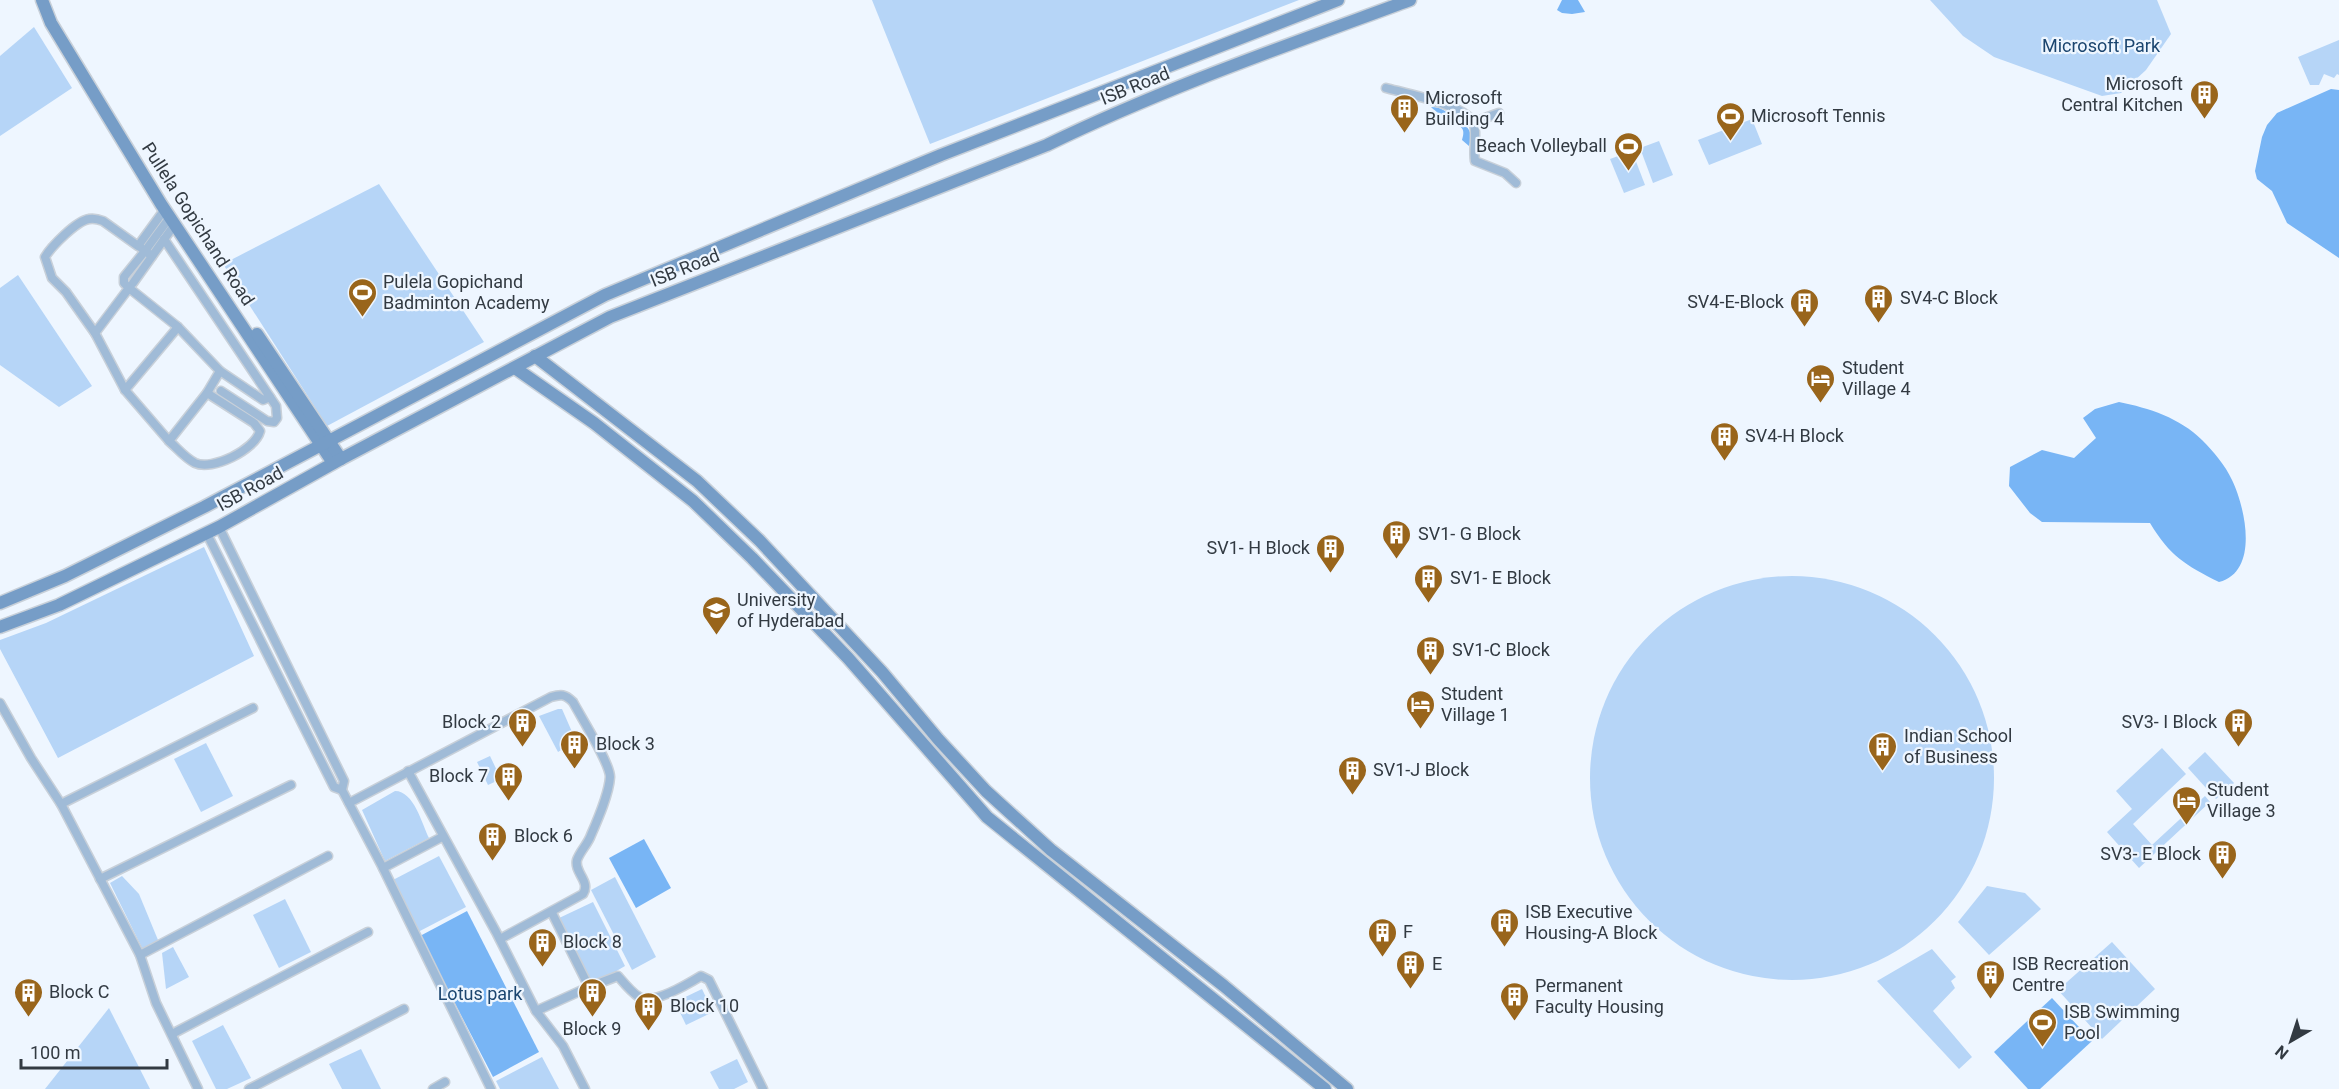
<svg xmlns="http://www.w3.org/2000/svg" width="2339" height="1089" viewBox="0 0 2339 1089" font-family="Roboto,sans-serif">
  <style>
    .green { fill: #b6d5f7 }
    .water { fill: #78b5f5 }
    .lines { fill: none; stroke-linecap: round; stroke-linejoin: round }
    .street-casing { stroke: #c8d0d9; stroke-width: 11 }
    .secondary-casing { stroke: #c8d0d9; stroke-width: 15 }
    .street { stroke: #a0bbd7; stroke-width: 8 }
    .secondary { stroke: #769dc7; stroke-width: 12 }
    .labels { text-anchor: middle; stroke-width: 4.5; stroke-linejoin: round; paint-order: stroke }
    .park-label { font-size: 18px; fill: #1b456f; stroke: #eef6ff }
    .poi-label { font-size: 18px; fill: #323a42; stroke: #eef6ff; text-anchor: start }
    .street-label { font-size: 18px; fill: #323a42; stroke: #eef6ff }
  </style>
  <rect width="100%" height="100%" fill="#eef6ff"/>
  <g class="green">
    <path d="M 872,0 L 1299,0 L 930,144 Z"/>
    <path d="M 1930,0 L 2157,0 L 2171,34 L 2146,70 L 2121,93 L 2102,96 L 1994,57 L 1963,36 Z"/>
    <path d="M 34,27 L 72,88 L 0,136 L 0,56 Z"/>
    <path d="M 2339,40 L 2339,75 L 2337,74 L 2334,78 L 2324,74 L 2319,85 L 2310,85 L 2298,57 Z"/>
    <path d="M 1752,119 L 1762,144 L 1709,165 L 1698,140 Z"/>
    <path d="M 1659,141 L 1673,175 L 1653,183 L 1640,148 Z"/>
    <path d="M 1632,151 L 1645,185 L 1624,193 L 1610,159 Z"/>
    <path d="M 379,184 L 484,342 L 327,426 L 223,264 Z"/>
    <path d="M 18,275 L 92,386 L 59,407 L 0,365 L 0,288 Z"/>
    <path d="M 204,547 L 254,656 L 58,758 L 0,649 L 0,640 L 46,623 Z"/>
    <circle cx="1792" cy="778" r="202"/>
    <path d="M 558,709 L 562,709 L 576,741 L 558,752 L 539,716 Z"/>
    <path d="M 206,743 L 233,796 L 201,812 L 174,759 Z"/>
    <path d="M 2162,748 L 2186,774 L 2133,824 L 2152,845 L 2205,796 L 2210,802 L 2139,868 L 2107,832 L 2132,809 L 2116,791 Z"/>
    <path d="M 2205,752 L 2234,783 L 2216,799 L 2188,768 Z"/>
    <path d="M 490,756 L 501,779 L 488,785 L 477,762 Z"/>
    <path d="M 395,791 C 414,791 422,824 429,838 L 385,861 L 362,810 Z"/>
    <path d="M 439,856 L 466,907 L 418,932 L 391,881 Z"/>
    <path d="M 122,876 L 139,894 L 158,940 L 143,950 L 110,883 Z"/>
    <path d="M 615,877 L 656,957 L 632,970 L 591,890 Z"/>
    <path d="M 1987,886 L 2025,893 L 2041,909 L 1989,955 L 1958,922 Z"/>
    <path d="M 285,899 L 311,952 L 279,968 L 253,915 Z"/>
    <path d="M 593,902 L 625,966 L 589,987 L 557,919 Z"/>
    <path d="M 2112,942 L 2155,989 L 2102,1039 L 2058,990 Z"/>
    <path d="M 173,947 L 189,977 L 166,989 L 162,953 Z"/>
    <path d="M 1932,949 L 1956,977 L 1951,981 L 1955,988 L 1933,1011 L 1972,1057 L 1959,1069 L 1877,981 Z"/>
    <path d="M 702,989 L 713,1012 L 686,1025 L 675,1002 Z"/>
    <path d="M 109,1008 L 150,1089 L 45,1089 Z"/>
    <path d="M 223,1025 L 251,1078 L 227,1089 L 216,1089 L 192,1041 Z"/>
    <path d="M 361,1049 L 381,1089 L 342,1089 L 329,1064 Z"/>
    <path d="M 542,1057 L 559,1089 L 500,1089 L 496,1081 Z"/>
    <path d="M 737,1059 L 748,1082 L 734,1089 L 719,1089 L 710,1072 Z"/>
  </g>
  <g class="water">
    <path d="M 1562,0 L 1578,0 L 1585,12 L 1572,14 L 1562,13 L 1557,10 Z"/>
    <path d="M 2331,89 L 2339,90 L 2339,258 L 2287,223 L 2272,191 L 2257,179 L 2255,171 L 2262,137 L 2267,125 L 2277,113 Z"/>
    <path d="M 1431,107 C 1442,107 1444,111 1453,116 C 1465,124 1475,130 1469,146 L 1462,140 C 1466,128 1461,126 1451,122 C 1446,119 1435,111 1431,107 Z"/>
    <path d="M 2119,402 C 2149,408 2180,418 2202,440 C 2214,452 2225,465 2232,480 C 2245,507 2260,571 2219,582 C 2185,565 2170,556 2150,523 L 2042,522 L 2030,513 L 2009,486 L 2010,467 L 2042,450 L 2074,458 L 2096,438 L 2083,418 L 2095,409 Z"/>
    <path d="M 644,839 L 671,888 L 636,908 L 609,858 Z"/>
    <path d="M 467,911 L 539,1052 L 493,1077 L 420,936 Z"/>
    <path d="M 2052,998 L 2092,1041 L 2040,1089 L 2028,1089 L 1994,1052 Z"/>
  </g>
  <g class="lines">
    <defs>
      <g id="street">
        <path d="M 1386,88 C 1404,93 1470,106 1474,124 C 1477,136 1473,149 1475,161 L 1505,173 L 1516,183"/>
        <path d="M 1474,122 L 1499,113"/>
        <path d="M 165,209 L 138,246 L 103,221 C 98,219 94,218 89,219 C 76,221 51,247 45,257 L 52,278 L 66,292 L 95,333 L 125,390 L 169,441"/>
        <path d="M 164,239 L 276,406 L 277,418 L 274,422 L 267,421 L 221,391"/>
        <path d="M 140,247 L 145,251 L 170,217"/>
        <path d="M 133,283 L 175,224"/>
        <path d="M 129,288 L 124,283 L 124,277 L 145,251 L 152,256"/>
        <path d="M 95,333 L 129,288 L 178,327"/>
        <path d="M 220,371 L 263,400 L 270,397"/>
        <path d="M 125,390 L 178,327 L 220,371 L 207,393"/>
        <path d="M 207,393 L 254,423 L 260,431 C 255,450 212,471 195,463 C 185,458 177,448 169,441 Z"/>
        <path d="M 219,527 L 344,781 L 342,790"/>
        <path d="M 206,532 L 334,787 L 342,790 L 383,868 L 491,1089"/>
        <path d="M 0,703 L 31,758 L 61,804 L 140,955 L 156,1003 L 198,1089"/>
        <path d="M 408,771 L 496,932 L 536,1011 L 563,1046 L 585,1089"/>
        <path d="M 349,803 L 551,697 C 561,694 565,694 573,702 C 581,717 610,763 610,777 C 609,794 598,819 591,835 C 588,844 580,851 577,860 C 574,873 591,881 583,894 L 500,939"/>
        <path d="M 61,804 L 253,708"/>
        <path d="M 383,868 L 442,837"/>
        <path d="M 100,879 L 291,785"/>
        <path d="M 552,913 L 589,987 L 618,976 C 624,983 631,992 639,997 C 653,1005 688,984 701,976 L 709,980 L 763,1089"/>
        <path d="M 140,955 L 328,856"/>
        <path d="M 536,1011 L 589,987"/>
        <path d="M 172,1034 L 368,932"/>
        <path d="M 249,1089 L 404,1009"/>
        <path d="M 433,1089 L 445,1082"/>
      </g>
      <g id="secondary">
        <path d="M 42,0 L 51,23 L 161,204 L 333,463"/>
        <path d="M 257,334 L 341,459"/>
        <path d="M 535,356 L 697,481 L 760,541 L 882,672 L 938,739 L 986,791 L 1051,850 L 1224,986 L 1347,1089"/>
        <path d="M 515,368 L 594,423 L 693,501 L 752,558 L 848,658 L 987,817 L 1325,1089"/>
        <path d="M 0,603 L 65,576 L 204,507 L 605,295 L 941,155 L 1338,0"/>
        <path d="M 0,627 L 59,605 L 219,527 L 341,459 L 610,317 L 1047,145 C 1164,88 1288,45 1410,0"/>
      </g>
    </defs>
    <use href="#street" class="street-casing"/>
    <use href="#secondary" class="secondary-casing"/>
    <use href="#street" class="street"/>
    <use href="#secondary" class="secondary"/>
  </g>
  <defs>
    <symbol id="building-pin" viewBox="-11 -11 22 30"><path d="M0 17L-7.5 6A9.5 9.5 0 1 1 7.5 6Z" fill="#99651b" stroke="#eef6ff"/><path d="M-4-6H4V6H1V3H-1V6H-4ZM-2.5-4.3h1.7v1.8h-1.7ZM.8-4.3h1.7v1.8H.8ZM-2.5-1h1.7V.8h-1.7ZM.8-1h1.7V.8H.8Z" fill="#fff"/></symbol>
    <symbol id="stadium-pin" viewBox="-11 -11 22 30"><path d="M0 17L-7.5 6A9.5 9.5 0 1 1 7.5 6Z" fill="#99651b" stroke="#eef6ff"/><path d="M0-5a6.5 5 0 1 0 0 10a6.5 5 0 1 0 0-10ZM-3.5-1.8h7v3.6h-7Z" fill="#fff"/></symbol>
    <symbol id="hotel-pin" viewBox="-11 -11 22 30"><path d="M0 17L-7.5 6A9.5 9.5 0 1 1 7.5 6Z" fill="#99651b" stroke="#eef6ff"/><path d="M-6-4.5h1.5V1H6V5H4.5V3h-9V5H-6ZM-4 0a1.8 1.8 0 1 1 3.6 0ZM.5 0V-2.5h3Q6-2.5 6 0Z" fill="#fff"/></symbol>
    <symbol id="university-pin" viewBox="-11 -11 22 30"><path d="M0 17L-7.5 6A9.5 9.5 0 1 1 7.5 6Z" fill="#99651b" stroke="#eef6ff"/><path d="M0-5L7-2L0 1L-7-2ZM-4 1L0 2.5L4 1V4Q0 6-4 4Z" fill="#fff"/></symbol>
  </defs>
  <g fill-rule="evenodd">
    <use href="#building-pin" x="2188" y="78" width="33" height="45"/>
    <use href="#building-pin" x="1388" y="92" width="33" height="45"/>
    <use href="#stadium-pin" x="1714" y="100" width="33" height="45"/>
    <use href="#stadium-pin" x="1612" y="130" width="33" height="45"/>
    <use href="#stadium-pin" x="346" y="276" width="33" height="45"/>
    <use href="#building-pin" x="1862" y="282" width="33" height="45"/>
    <use href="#building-pin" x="1788" y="286" width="33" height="45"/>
    <use href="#hotel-pin" x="1804" y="362" width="33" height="45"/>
    <use href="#building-pin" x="1708" y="420" width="33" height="45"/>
    <use href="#building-pin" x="1380" y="518" width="33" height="45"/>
    <use href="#building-pin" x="1314" y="532" width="33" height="45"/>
    <use href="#building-pin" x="1412" y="562" width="33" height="45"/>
    <use href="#university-pin" x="700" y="594" width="33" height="45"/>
    <use href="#building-pin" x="1414" y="634" width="33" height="45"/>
    <use href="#hotel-pin" x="1404" y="688" width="33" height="45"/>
    <use href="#building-pin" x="506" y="706" width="33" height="45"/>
    <use href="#building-pin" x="2222" y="706" width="33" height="45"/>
    <use href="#building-pin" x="558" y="728" width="33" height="45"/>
    <use href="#building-pin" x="1866" y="730" width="33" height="45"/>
    <use href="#building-pin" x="1336" y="754" width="33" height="45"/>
    <use href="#building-pin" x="492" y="760" width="33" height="45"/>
    <use href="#hotel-pin" x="2170" y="784" width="33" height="45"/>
    <use href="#building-pin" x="476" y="820" width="33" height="45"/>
    <use href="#building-pin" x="2206" y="838" width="33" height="45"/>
    <use href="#building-pin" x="1488" y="906" width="33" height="45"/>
    <use href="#building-pin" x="1366" y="916" width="33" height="45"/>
    <use href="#building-pin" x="526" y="926" width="33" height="45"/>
    <use href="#building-pin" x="1394" y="948" width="33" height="45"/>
    <use href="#building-pin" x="1974" y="958" width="33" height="45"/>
    <use href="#building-pin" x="12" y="976" width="33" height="45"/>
    <use href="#building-pin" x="576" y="976" width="33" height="45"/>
    <use href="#building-pin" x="1498" y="980" width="33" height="45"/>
    <use href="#building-pin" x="632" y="990" width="33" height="45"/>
    <use href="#stadium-pin" x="2026" y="1006" width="33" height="45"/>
  </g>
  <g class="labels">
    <g class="park-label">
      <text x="2101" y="52">Microsoft Park</text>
      <text x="480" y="1000">Lotus park</text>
    </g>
    <g class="poi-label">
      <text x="2183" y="90" text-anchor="end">Microsoft<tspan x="2183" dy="21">Central Kitchen</tspan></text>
      <text x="1425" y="104">Microsoft<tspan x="1425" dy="21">Building 4</tspan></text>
      <text x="1751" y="122">Microsoft Tennis</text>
      <text x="1607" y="152" text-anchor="end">Beach Volleyball</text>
      <text x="383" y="288">Pulela Gopichand<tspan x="383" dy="21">Badminton Academy</tspan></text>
      <text x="1900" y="304">SV4-C Block</text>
      <text x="1784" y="308" text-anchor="end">SV4-E-Block</text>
      <text x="1842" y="374">Student<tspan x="1842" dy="21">Village 4</tspan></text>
      <text x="1745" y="442">SV4-H Block</text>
      <text x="1418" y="540">SV1- G Block</text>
      <text x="1310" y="554" text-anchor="end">SV1- H Block</text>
      <text x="1450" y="584">SV1- E Block</text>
      <text x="737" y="606">University<tspan x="737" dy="21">of Hyderabad</tspan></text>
      <text x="1452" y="656">SV1-C Block</text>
      <text x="1441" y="700">Student<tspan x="1441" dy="21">Village 1</tspan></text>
      <text x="501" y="728" text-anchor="end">Block 2</text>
      <text x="2217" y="728" text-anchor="end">SV3- I Block</text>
      <text x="1904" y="742">Indian School<tspan x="1904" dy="21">of Business</tspan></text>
      <text x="596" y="750">Block 3</text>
      <text x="1373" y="776">SV1-J Block</text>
      <text x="488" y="782" text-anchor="end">Block 7</text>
      <text x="2207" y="796">Student<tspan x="2207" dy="21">Village 3</tspan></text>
      <text x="514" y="842">Block 6</text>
      <text x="2201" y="860" text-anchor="end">SV3- E Block</text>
      <text x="1525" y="918">ISB Executive<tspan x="1525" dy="21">Housing-A Block</tspan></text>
      <text x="1403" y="938">F</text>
      <text x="563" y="948">Block 8</text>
      <text x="1432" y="970">E</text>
      <text x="2012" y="970">ISB Recreation<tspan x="2012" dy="21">Centre</tspan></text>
      <text x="1535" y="992">Permanent<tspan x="1535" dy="21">Faculty Housing</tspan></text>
      <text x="49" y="998">Block C</text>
      <text x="670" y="1012">Block 10</text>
      <text x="2064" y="1018">ISB Swimming<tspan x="2064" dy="21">Pool</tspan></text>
      <text x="592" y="1035" text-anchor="middle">Block 9</text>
    </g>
    <g class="street-label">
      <text transform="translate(1135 86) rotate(-22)" y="6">ISB Road</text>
      <text transform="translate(198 224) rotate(57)" y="6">Pullela Gopichand Road</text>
      <text transform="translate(685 268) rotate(-22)" y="6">ISB Road</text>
      <text transform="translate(250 489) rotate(-29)" y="6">ISB Road</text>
    </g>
  </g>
  <g transform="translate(2291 1041) rotate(219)" stroke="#eef6ff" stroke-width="4.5" paint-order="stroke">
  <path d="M0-4.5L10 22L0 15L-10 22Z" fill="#323a42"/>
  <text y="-9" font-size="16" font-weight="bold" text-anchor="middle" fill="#323a42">N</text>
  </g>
  <path d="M21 1059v9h146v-9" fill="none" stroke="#323a42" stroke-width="3"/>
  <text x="30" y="1059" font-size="18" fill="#323a42" stroke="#eef6ff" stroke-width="4.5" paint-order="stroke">100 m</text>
</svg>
